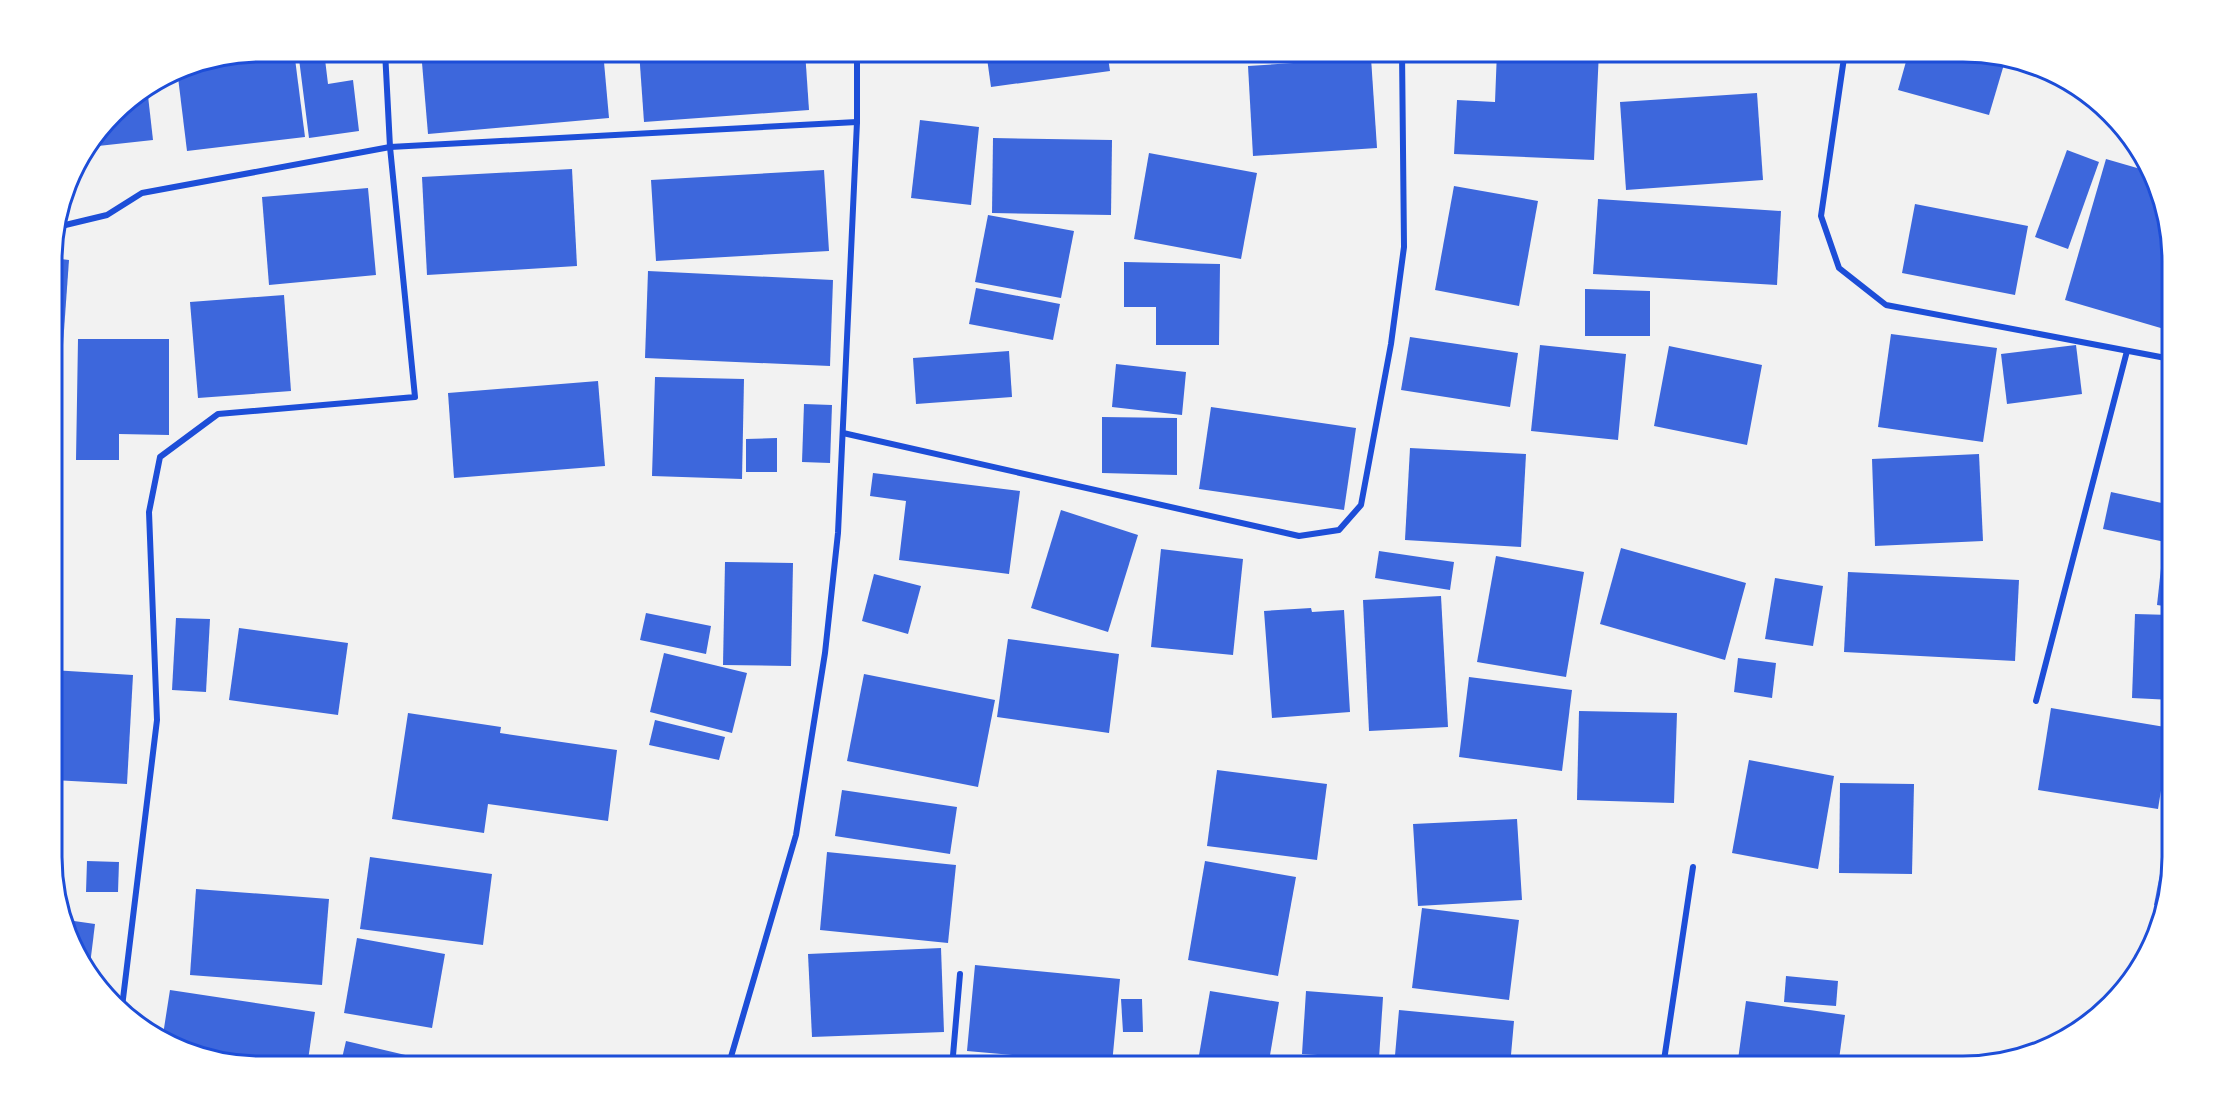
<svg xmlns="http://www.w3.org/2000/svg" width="2223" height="1118" viewBox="0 0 2223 1118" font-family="'DejaVu Sans',sans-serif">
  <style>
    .building { fill: #3d67dc }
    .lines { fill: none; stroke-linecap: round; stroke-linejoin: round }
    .minor { stroke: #1d4ed8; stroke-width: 6 }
    .rim { fill: none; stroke: #1d4ed8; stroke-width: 3 }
  </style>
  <rect width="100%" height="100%" fill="#f2f2f2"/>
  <g class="building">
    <path d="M 260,51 L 294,51 L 305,137 L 187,151 L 177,69 Z"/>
    <path d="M 298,51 L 324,51 L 328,84 L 353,80 L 359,131 L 309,138 Z"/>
    <path d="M 421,51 L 603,51 L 609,118 L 428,134 Z"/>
    <path d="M 639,51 L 805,51 L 809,110 L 644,122 Z"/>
    <path d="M 986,51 L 1107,51 L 1110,71 L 991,87 Z"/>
    <path d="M 1497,51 L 1599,51 L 1594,160 L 1454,154 L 1457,100 L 1495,102 Z"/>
    <path d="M 1909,51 L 1962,51 L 2005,61 L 1989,115 L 1898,90 Z"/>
    <path d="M 1371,58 L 1377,148 L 1253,156 L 1248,66 Z"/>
    <path d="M 147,87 L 153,140 L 89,147 L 122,103 Z"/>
    <path d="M 1757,93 L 1763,180 L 1626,190 L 1620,102 Z"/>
    <path d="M 920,120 L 979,127 L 971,205 L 911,198 Z"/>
    <path d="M 993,138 L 1112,140 L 1111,215 L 992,213 Z"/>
    <path d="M 2067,150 L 2099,162 L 2068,249 L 2035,237 Z"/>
    <path d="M 1149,153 L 1257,173 L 1241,259 L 1134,239 Z"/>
    <path d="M 2106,159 L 2144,170 L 2170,233 L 2171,331 L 2065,300 Z"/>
    <path d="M 572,169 L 577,266 L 427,275 L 422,177 Z"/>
    <path d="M 824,170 L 829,251 L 656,261 L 651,180 Z"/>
    <path d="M 1454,186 L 1538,201 L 1519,306 L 1435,290 Z"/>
    <path d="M 368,188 L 376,275 L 269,285 L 262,197 Z"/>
    <path d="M 1598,199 L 1781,211 L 1777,285 L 1593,274 Z"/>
    <path d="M 1915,204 L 2028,226 L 2015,295 L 1902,273 Z"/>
    <path d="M 988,215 L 1074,231 L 1061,298 L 975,282 Z"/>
    <path d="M 52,258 L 69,260 L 57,429 L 52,428 Z"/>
    <path d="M 1124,262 L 1220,264 L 1219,345 L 1156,345 L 1156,307 L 1124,307 Z"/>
    <path d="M 648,271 L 833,280 L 830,366 L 645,358 Z"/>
    <path d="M 976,288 L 1060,304 L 1053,340 L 969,324 Z"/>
    <path d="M 1585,289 L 1650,291 L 1650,336 L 1585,336 Z"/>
    <path d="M 284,295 L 291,391 L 198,398 L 190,302 Z"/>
    <path d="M 1891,334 L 1997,348 L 1983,442 L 1878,427 Z"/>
    <path d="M 1410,337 L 1518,353 L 1510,407 L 1401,390 Z"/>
    <path d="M 78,339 L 169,339 L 169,435 L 119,434 L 119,460 L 76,460 Z"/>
    <path d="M 1540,345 L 1626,354 L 1618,440 L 1531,431 Z"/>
    <path d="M 2076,345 L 2082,394 L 2007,404 L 2001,354 Z"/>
    <path d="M 1669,346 L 1762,365 L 1747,445 L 1654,426 Z"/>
    <path d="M 1009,351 L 1012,397 L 916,404 L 913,358 Z"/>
    <path d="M 1116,364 L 1186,372 L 1182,415 L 1112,407 Z"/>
    <path d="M 655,377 L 744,379 L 742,479 L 652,476 Z"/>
    <path d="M 598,381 L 605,466 L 454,478 L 448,393 Z"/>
    <path d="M 804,404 L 832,405 L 830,463 L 802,462 Z"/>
    <path d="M 1211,407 L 1356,428 L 1344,510 L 1199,489 Z"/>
    <path d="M 1102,417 L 1177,418 L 1177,475 L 1102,473 Z"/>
    <path d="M 777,438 L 777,472 L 746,472 L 746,439 Z"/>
    <path d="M 1410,448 L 1526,454 L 1521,547 L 1405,540 Z"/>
    <path d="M 1979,454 L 1983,541 L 1875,546 L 1872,459 Z"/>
    <path d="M 873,473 L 1020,491 L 1009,574 L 899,560 L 906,501 L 870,496 Z"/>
    <path d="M 2111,492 L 2171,505 L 2170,543 L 2103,529 Z"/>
    <path d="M 1061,510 L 1138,535 L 1108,632 L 1031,608 Z"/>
    <path d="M 1621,548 L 1746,583 L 1725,660 L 1600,624 Z"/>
    <path d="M 1161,549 L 1243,559 L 1233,655 L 1151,647 Z"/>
    <path d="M 1379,551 L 1454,562 L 1450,590 L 1375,578 Z"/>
    <path d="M 1496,556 L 1584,572 L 1566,677 L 1477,662 Z"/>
    <path d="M 2162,559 L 2171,560 L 2171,607 L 2157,605 Z"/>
    <path d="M 725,562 L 793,563 L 791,666 L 723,665 Z"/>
    <path d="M 1848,572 L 2019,580 L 2015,661 L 1844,652 Z"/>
    <path d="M 874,574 L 921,586 L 908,634 L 862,621 Z"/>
    <path d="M 1775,578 L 1823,586 L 1813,646 L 1765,639 Z"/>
    <path d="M 1441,596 L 1448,727 L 1369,731 L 1363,600 Z"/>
    <path d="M 1311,608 L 1312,612 L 1344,610 L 1350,712 L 1272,718 L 1264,611 Z"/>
    <path d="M 646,613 L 711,626 L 706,654 L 640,640 Z"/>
    <path d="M 2135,614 L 2171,615 L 2172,700 L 2132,698 Z"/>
    <path d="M 176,618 L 210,619 L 206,692 L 172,690 Z"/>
    <path d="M 239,628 L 348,643 L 338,715 L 229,700 Z"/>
    <path d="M 1008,639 L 1119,654 L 1109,733 L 997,717 Z"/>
    <path d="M 664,653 L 747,673 L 732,733 L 650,712 Z"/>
    <path d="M 1738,658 L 1776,663 L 1772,698 L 1734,692 Z"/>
    <path d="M 52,670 L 133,675 L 127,784 L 53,780 Z"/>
    <path d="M 864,674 L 995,700 L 978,787 L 847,761 Z"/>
    <path d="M 1469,677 L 1572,690 L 1562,771 L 1459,757 Z"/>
    <path d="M 2051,708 L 2171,728 L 2158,809 L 2038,790 Z"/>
    <path d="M 1579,711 L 1677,713 L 1674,803 L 1577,800 Z"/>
    <path d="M 408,713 L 501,727 L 500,733 L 617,750 L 608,821 L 488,804 L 484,833 L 392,819 Z"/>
    <path d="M 655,720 L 725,737 L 719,760 L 649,745 Z"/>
    <path d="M 1749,760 L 1834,776 L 1818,869 L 1732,853 Z"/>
    <path d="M 1217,770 L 1327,784 L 1317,860 L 1207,846 Z"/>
    <path d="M 1840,783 L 1914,784 L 1912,874 L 1839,873 Z"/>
    <path d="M 842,790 L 957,807 L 950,854 L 835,836 Z"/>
    <path d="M 1517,819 L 1522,900 L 1418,906 L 1413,824 Z"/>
    <path d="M 827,852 L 956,865 L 948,943 L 820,930 Z"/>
    <path d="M 2164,853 L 2172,854 L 2172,858 L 2161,906 L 2154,905 Z"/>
    <path d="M 370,857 L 492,874 L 483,945 L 360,929 Z"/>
    <path d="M 87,861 L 119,862 L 118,892 L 86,892 Z"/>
    <path d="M 1205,861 L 1296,877 L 1278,976 L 1188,960 Z"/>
    <path d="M 196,889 L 329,899 L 322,985 L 190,975 Z"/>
    <path d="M 1422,908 L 1519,920 L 1509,1000 L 1412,988 Z"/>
    <path d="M 67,920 L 95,924 L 89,973 Z"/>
    <path d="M 357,938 L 445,954 L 432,1028 L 344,1013 Z"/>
    <path d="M 941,948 L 944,1032 L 812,1037 L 808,954 Z"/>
    <path d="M 2135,954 L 2145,956 L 2131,972 Z"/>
    <path d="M 975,965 L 1120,979 L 1112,1064 L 967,1051 Z"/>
    <path d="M 1786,976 L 1838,981 L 1836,1006 L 1784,1002 Z"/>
    <path d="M 170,990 L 315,1012 L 307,1067 L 260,1067 L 168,1046 L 162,1041 Z"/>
    <path d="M 1210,991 L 1279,1002 L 1268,1067 L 1197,1067 Z"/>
    <path d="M 1306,991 L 1383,997 L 1379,1059 L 1302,1054 Z"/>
    <path d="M 1121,999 L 1142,999 L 1143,1032 L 1123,1032 Z"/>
    <path d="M 1746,1001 L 1845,1015 L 1838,1067 L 1737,1067 Z"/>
    <path d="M 1399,1010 L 1514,1021 L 1510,1066 L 1483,1063 L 1483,1067 L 1394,1067 Z"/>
    <path d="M 346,1041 L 435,1062 L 433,1067 L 340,1067 Z"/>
  </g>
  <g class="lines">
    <g class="minor">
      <path d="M 1845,51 L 1821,216 L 1839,268 L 1886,305 L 2171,359"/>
      <path d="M 57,227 L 107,215 L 142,193 L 390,147 L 857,122"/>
      <path d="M 843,433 L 1299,536 L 1339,530 L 1361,505 L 1391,344 L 1404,247 L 1402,51"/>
      <path d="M 2036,701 L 2127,351"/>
      <path d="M 122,1007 L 157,720 L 149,512 L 160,457 L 218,414 L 415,397 L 390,147 L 385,51"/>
      <path d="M 728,1067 L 796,835 L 825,653 L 838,533 L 857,122 L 857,51"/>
      <path d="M 952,1067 L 960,974"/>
      <path d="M 1663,1067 L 1693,867"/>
    </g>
  </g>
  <path d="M0 0H2223V1118H0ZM261 62H1963A199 199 0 0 1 2162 261V857A199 199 0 0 1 1963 1056H261A199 199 0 0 1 62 857V261A199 199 0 0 1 261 62Z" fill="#fff" fill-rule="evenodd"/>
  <path class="rim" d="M261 62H1963A199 199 0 0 1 2162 261V857A199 199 0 0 1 1963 1056H261A199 199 0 0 1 62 857V261A199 199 0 0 1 261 62Z"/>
</svg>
